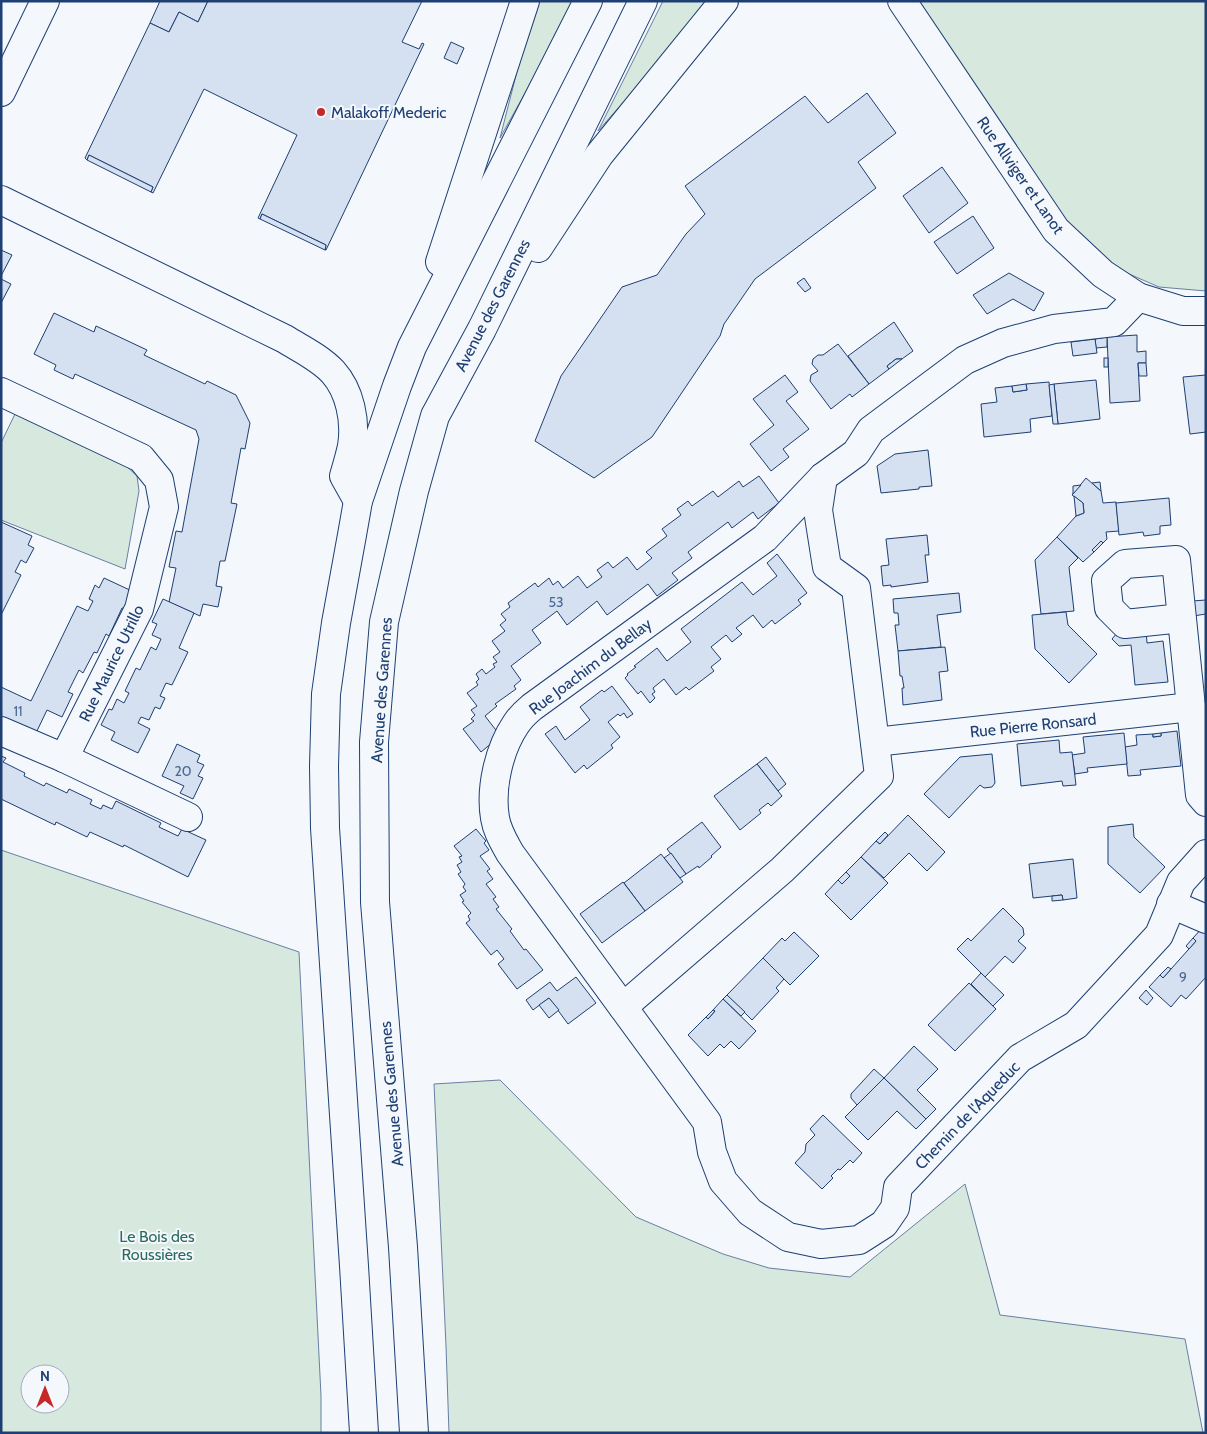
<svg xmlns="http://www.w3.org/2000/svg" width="1207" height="1434" viewBox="0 0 1207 1434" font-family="Cabin,sans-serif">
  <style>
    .green { fill: #d7e8df; stroke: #687fa3; fill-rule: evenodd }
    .building { fill: #d5e0f0; stroke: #1d3f73 }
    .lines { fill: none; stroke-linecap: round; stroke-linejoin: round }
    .minor-casing { stroke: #1d3f73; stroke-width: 30 }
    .major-casing { stroke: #1d3f73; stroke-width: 30 }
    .minor { stroke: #f4f7fb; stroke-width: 28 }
    .major { stroke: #f4f7fb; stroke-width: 28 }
    .poi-dot { fill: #c62828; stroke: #f4f7fb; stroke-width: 2 }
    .labels { text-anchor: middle; stroke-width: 4; stroke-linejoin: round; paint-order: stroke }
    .number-label { font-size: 14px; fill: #4b6792 }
    .poi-label { font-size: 16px; fill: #1d3f73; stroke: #f4f7fb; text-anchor: start }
    .street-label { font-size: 16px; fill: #1d3f73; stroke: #f4f7fb }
    .park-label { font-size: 16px; fill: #2c6c60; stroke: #f4f7fb }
  </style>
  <rect width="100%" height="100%" fill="#f4f7fb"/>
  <g class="green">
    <path d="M 535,1 L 574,1 L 553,43 L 500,138 Z"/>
    <path d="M 663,1 L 707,1 L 693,23 L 598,131 Z"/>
    <path d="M 918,1 L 1206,1 L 1206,291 L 1159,287 L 1113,267 L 1066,227 Z"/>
    <path d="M 15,414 L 124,464 L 137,476 L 139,491 L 125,569 L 1,520 L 1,443 Z"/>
    <path d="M 1,850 L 299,952 L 321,1396 L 321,1433 L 1,1433 ZM 30,1374 L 60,1374 L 60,1404 L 30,1404 Z"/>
    <path d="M 500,1080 L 636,1217 L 723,1254 L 769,1268 L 850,1277 L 965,1184 L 1000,1315 L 1185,1339 L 1203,1433 L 449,1433 L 446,1346 L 434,1084 Z"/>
  </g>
  <g class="building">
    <path d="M 160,1 L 208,1 L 198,22 L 179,12 L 169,32 L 150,23 Z"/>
    <path d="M 208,1 L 422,1 L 402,42 L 419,49 L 422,43 L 424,44 L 326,250 L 325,250 L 326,245 L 262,214 L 260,219 L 258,218 L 297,135 L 204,89 L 153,193 L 151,192 L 153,187 L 89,155 L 87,160 L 85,158 L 150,23 L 169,32 L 179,12 L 198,22 Z"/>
    <path d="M 451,42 L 464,48 L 457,64 L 444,58 Z"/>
    <path d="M 867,93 L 896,133 L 858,162 L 876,188 L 755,279 L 724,324 L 720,336 L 652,437 L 594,478 L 535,441 L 561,376 L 622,287 L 657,275 L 686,234 L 705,214 L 685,186 L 805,96 L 828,123 Z"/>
    <path d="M 89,155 L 153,187 L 151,192 L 87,160 Z"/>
    <path d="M 942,167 L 968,203 L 929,233 L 903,196 Z"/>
    <path d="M 262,214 L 326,245 L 325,250 L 260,219 Z"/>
    <path d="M 973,216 L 994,248 L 957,274 L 934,242 Z"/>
    <path d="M 1,250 L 12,255 L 1,276 Z"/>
    <path d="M 1009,273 L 1044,293 L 1034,311 L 1013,299 L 987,314 L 973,295 Z"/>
    <path d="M 804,278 L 811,288 L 805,292 L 797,283 Z"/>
    <path d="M 1,279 L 11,284 L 1,303 Z"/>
    <path d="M 54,313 L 94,332 L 96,326 L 147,350 L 144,355 L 205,384 L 207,381 L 236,395 L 250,423 L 245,449 L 241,448 L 231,503 L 237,504 L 225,561 L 220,561 L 216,586 L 222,587 L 218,607 L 203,604 L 200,616 L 169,602 L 176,568 L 169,567 L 176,531 L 182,532 L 199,439 L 196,430 L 75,374 L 73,379 L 54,370 L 56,365 L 34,354 Z"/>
    <path d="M 894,322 L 913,351 L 902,359 L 896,359 L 887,366 L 889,369 L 869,384 L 848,356 Z"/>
    <path d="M 1137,335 L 1137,352 L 1146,351 L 1146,363 L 1138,363 L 1140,401 L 1110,403 L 1107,337 Z"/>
    <path d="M 1107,337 L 1107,347 L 1096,348 L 1095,339 Z"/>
    <path d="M 1095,339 L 1097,353 L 1073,356 L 1071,342 Z"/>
    <path d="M 838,344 L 869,384 L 852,397 L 850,394 L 831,409 L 810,381 L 811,375 L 818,371 L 812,364 L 813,359 L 818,355 L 823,355 Z"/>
    <rect x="1104" y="358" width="4" height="9"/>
    <path d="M 896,359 L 902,359 L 889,369 L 887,366 Z"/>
    <path d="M 1138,363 L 1146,363 L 1147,376 L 1139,376 Z"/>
    <path d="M 785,375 L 798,392 L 786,401 L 809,429 L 783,449 L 789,457 L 771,471 L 750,444 L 774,425 L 753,399 Z"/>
    <path d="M 1206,375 L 1206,432 L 1190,434 L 1183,377 Z"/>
    <path d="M 1096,380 L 1100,419 L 1058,424 L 1054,384 Z"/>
    <path d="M 1049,382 L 1052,416 L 1030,419 L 1031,432 L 984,437 L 981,404 L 997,402 L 995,388 L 1012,386 L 1013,392 L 1027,390 L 1026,384 Z"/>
    <path d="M 1026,384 L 1027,390 L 1013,392 L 1012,386 Z"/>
    <path d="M 1054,384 L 1058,424 L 1053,424 L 1049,385 Z"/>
    <path d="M 928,450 L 932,486 L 919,487 L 919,489 L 881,493 L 877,466 L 895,454 Z"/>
    <path d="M 759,476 L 779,503 L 758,519 L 753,512 L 732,528 L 728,522 L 688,552 L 692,558 L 672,573 L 678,580 L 657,596 L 648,584 L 607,615 L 597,601 L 567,625 L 557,611 L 532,630 L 541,643 L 511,666 L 521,680 L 514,686 L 516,689 L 495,704 L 497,706 L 485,716 L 499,734 L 491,740 L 493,742 L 481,752 L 463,729 L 474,721 L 471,719 L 475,715 L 471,710 L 477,706 L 467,693 L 478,685 L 476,682 L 479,679 L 476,674 L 482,669 L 486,674 L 495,667 L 493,664 L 497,662 L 493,657 L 500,652 L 492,641 L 505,631 L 500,625 L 506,620 L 501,614 L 510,607 L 508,603 L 535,583 L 538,587 L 549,578 L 553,585 L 558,581 L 563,588 L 578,576 L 587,588 L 602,577 L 597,570 L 608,562 L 613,568 L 627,557 L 637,570 L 652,558 L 646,552 L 667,536 L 662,529 L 681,515 L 677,509 L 688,501 L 692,506 L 713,491 L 718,497 L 739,481 L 743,487 Z"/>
    <path d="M 1086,478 L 1101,491 L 1103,503 L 1116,502 L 1119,531 L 1106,532 L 1107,539 L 1103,543 L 1101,541 L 1092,550 L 1094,552 L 1083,562 L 1057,537 L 1076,516 L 1084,513 L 1083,503 L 1072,495 Z"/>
    <path d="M 1100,482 L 1101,491 L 1092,483 Z"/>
    <path d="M 1081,485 L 1073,494 L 1073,486 Z"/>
    <path d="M 1074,496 L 1083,503 L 1084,513 L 1076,516 Z"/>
    <path d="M 1169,498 L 1171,525 L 1160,526 L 1160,534 L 1144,536 L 1143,532 L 1119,535 L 1116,503 Z"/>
    <path d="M 1,522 L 32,536 L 28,545 L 34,548 L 26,563 L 21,560 L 15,572 L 21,575 L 1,615 Z"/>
    <path d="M 927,535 L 929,555 L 925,555 L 928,582 L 891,587 L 891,585 L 883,586 L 881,566 L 889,565 L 886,539 Z"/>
    <path d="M 1057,537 L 1078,558 L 1069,567 L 1074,611 L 1041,614 L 1035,560 Z"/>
    <path d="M 1101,541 L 1103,543 L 1094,552 L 1092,550 Z"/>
    <path d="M 777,554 L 807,593 L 798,600 L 801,604 L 775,624 L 772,620 L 763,628 L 753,615 L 736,628 L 742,634 L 732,642 L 726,635 L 711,647 L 721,659 L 711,667 L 714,671 L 689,690 L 686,687 L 676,695 L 664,679 L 653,688 L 655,692 L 652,694 L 655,698 L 650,703 L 641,691 L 638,694 L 625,678 L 628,675 L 627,674 L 636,667 L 634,666 L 657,648 L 667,661 L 691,642 L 681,629 L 742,582 L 753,595 L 777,576 L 767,563 Z"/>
    <path d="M 104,578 L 134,592 L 126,609 L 122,608 L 109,636 L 106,634 L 97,653 L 94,652 L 83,673 L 79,670 L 68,692 L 73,694 L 62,717 L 47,710 L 36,733 L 1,718 L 1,687 L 31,701 L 77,606 L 88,611 L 93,601 L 89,599 L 95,585 L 99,588 Z"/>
    <path d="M 959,593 L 961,612 L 937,615 L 941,647 L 898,651 L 895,625 L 899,625 L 898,613 L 894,613 L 893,599 Z"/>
    <path d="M 163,599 L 194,613 L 179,648 L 188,652 L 172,685 L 166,683 L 160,696 L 165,698 L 160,709 L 155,707 L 149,720 L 141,717 L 138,723 L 150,729 L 138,753 L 111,740 L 115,732 L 101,725 L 109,709 L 112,710 L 117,699 L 124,703 L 129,693 L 125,691 L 136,668 L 140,670 L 151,647 L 156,650 L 161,639 L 152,635 L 157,624 L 152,622 Z"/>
    <path d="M 1206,600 L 1206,614 L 1193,616 L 1192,601 Z"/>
    <path d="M 1066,612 L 1068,625 L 1097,654 L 1069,683 L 1035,649 L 1032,615 Z"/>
    <path d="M 1146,630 L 1147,643 L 1163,641 L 1168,682 L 1135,685 L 1131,645 L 1119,646 L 1112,639 L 1117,633 Z"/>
    <path d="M 945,647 L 948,671 L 939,672 L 942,700 L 903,705 L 902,688 L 904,688 L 902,676 L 900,676 L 898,651 Z"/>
    <path d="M 612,686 L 633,714 L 627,718 L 624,713 L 620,716 L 618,714 L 608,722 L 620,737 L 611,745 L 613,748 L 587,769 L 584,765 L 575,773 L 545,734 L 556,726 L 565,740 L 590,720 L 580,707 L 602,690 L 604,692 Z"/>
    <path d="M 1177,731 L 1181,766 L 1140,770 L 1141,775 L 1128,776 L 1125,747 L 1137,745 L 1136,735 L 1153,734 L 1153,737 L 1161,736 L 1161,733 Z"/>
    <path d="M 1124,733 L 1127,764 L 1087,768 L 1088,772 L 1075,774 L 1072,755 L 1085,753 L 1083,737 Z"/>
    <path d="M 1161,733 L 1161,736 L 1153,737 L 1153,734 Z"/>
    <path d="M 1059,740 L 1060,753 L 1072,752 L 1076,785 L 1063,786 L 1062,781 L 1021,786 L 1017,744 Z"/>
    <path d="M 177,744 L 200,755 L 197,762 L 204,765 L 198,776 L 203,778 L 193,799 L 180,793 L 184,786 L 162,776 Z"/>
    <path d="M 992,754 L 995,783 L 992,787 L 984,788 L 980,785 L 949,818 L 924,794 L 960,757 Z"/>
    <path d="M 1,756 L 6,758 L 3,762 L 25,773 L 24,776 L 44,786 L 46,783 L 67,793 L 69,789 L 92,800 L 90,804 L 101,809 L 103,805 L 112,809 L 116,801 L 161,823 L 159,827 L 178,836 L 182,829 L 206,840 L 188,877 L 124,845 L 123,847 L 90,832 L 87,837 L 56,822 L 55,825 L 1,799 Z"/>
    <path d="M 766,757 L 786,784 L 778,791 L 757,764 Z"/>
    <path d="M 757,764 L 782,796 L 771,806 L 768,803 L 759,810 L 761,813 L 740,830 L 714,796 Z"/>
    <path d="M 908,815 L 945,852 L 927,871 L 909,853 L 884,878 L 861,857 L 876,841 L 880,844 Z"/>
    <path d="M 702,822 L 721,847 L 711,856 L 712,857 L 699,868 L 698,866 L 686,874 L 667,849 Z"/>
    <path d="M 1133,824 L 1134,837 L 1165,867 L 1140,893 L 1108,864 L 1108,827 Z"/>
    <path d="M 476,829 L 486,841 L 484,843 L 489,850 L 480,856 L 490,869 L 487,871 L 493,879 L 486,884 L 496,897 L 493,899 L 499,907 L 496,909 L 512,929 L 510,931 L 524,950 L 526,949 L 543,970 L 517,989 L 498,964 L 504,959 L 497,950 L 491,955 L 466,923 L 470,920 L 468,916 L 471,913 L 462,902 L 464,901 L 460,895 L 466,891 L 463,887 L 465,884 L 458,874 L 461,872 L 457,865 L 462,862 L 459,857 L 462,856 L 454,846 Z"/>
    <path d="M 885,832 L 888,835 L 880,844 L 876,841 Z"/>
    <path d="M 671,853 L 686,874 L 680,878 L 664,858 Z"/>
    <path d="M 661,854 L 683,882 L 645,911 L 624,883 Z"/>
    <path d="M 861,857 L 888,883 L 851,920 L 825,894 L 838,880 L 842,884 L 850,876 L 846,872 Z"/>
    <path d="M 1073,859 L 1077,898 L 1063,900 L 1062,895 L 1033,898 L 1029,864 Z"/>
    <path d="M 846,872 L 850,876 L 842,884 L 838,880 Z"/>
    <path d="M 623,882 L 645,911 L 602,943 L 580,914 Z"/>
    <path d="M 1062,895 L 1063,900 L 1052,901 L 1052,896 Z"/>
    <path d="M 1003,908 L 1023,928 L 1024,935 L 1018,941 L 1026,948 L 1013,963 L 1005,956 L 985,977 L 957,949 L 968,938 L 971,941 Z"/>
    <path d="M 1204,926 L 1206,927 L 1206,977 L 1186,999 L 1181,995 L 1171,1007 L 1149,987 L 1160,975 L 1163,978 L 1196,941 L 1193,938 Z"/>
    <path d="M 794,932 L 819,956 L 790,985 L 763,958 L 782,938 L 785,941 Z"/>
    <path d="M 1193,938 L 1196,941 L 1189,949 L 1186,946 Z"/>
    <path d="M 763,958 L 784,979 L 776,988 L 779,991 L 752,1020 L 727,995 Z"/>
    <path d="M 1168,967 L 1171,969 L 1163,978 L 1160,975 Z"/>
    <path d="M 981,973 L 1004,995 L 993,1006 L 971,984 Z"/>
    <path d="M 576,977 L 596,1003 L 568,1024 L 549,998 L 533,1010 L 526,1000 L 550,982 L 557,991 Z"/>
    <path d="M 969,983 L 996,1009 L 955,1051 L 928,1025 Z"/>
    <path d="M 1146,990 L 1153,998 L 1147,1005 L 1139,998 Z"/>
    <path d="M 727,995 L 745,1012 L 741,1016 L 723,999 Z"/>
    <path d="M 549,998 L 559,1010 L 549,1018 L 539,1005 Z"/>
    <path d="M 723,999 L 756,1031 L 739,1049 L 731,1041 L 724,1048 L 720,1044 L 708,1056 L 688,1035 L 706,1017 L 708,1019 L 715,1011 L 713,1010 Z"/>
    <path d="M 713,1010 L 715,1011 L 708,1019 L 706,1017 Z"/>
    <path d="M 914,1046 L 938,1069 L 917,1090 L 936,1109 L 926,1119 L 884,1078 Z"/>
    <path d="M 874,1069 L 884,1078 L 857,1105 L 851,1098 L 851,1094 Z"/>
    <path d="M 884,1078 L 926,1119 L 916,1129 L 897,1111 L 868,1140 L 845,1117 Z"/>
    <path d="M 823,1115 L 862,1153 L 853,1163 L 850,1160 L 840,1170 L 838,1169 L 831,1176 L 833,1178 L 822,1189 L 795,1163 L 805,1152 L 806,1144 L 815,1135 L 810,1129 Z"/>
  </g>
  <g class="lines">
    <defs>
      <g id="minor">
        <path d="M 902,1 L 1056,230 L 1103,274 L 1138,297 L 1183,311 L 1206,311"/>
        <path d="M 1,92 L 45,1"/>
        <path d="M 1138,297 L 1114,322 L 1054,329 L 1003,343 L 965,360 L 871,430 L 856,453 L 823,477 L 765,538 L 532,707 C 526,712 520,718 516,724 C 499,749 490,788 495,818 C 497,831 504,842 510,853 L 707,1122 L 712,1152 L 723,1181 L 750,1212 L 788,1237 L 821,1244 L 859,1240 L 884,1224 L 895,1208 L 898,1187 L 1020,1058 L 1076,1025 L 1159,935 L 1181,882 L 1206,854"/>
        <path d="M 1,392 L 141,458 L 159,480 L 164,507 L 139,609 L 64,758"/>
        <path d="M 1182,618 L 1125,624 L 1109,608 L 1106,581 L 1125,564 L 1176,560 L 1200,795 L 1206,802"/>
        <path d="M 1,731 L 64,758 L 188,817"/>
        <path d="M 875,742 L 1191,707"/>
        <path d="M 1171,904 L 1206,919"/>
        <path d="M 623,1007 L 782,870 L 879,776 L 856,588 L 827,567 L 818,510 L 823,477"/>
      </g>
      <g id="major">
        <path d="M 1,200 L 285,339 C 301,349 320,358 333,372 C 350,391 356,421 352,446 C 350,456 347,466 344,476 L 358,501"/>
        <path d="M 538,248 L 599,155 L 724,1"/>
        <path d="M 440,262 L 525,1"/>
        <path d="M 364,1433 L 354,1266 L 325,828 L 324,766 L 326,694 L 336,623 L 352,535 L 358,501 L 397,386 L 412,347 L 588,1"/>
        <path d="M 414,1433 L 403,1247 L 375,902 L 374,742 L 384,622 L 414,491 L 435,416 L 482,329 L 643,1"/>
      </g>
    </defs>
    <use href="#minor" class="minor-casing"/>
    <use href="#major" class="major-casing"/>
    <use href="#minor" class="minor"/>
    <use href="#major" class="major"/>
  </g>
  <circle class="poi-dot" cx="321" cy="112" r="5"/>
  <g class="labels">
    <g class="number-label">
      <text x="556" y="607">53</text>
      <text x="18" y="716">11</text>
      <text x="183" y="776">20</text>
      <text x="1183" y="982">9</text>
    </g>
    <g class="poi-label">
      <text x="331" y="118">Malakoff Mederic</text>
    </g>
    <g class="street-label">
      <text transform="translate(1021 175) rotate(55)" y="6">Rue Allviger et Lanot</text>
      <text transform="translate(492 305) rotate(-63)" y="6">Avenue des Garennes</text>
      <text transform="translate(111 663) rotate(-64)" y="6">Rue Maurice Utrillo</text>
      <text transform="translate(590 666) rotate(-37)" y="6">Rue Joachim du Bellay</text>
      <text transform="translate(381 690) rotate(-86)" y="6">Avenue des Garennes</text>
      <text transform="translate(1033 725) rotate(-6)" y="6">Rue Pierre Ronsard</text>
      <text transform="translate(391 1094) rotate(-95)" y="6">Avenue des Garennes</text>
      <text transform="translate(967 1115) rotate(-46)" y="6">Chemin de l'Aqueduc</text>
    </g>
    <g class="park-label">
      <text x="157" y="1242">Le Bois des<tspan x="157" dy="18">Roussières</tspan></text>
    </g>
  </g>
  <rect width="1207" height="1434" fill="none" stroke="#1d3f73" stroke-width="5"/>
  <g transform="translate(45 1389)"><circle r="24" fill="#f4f7fb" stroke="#9eadc5"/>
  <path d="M0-4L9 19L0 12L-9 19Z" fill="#c62828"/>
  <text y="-8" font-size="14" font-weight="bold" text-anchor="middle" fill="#1d3f73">N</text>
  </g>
</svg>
